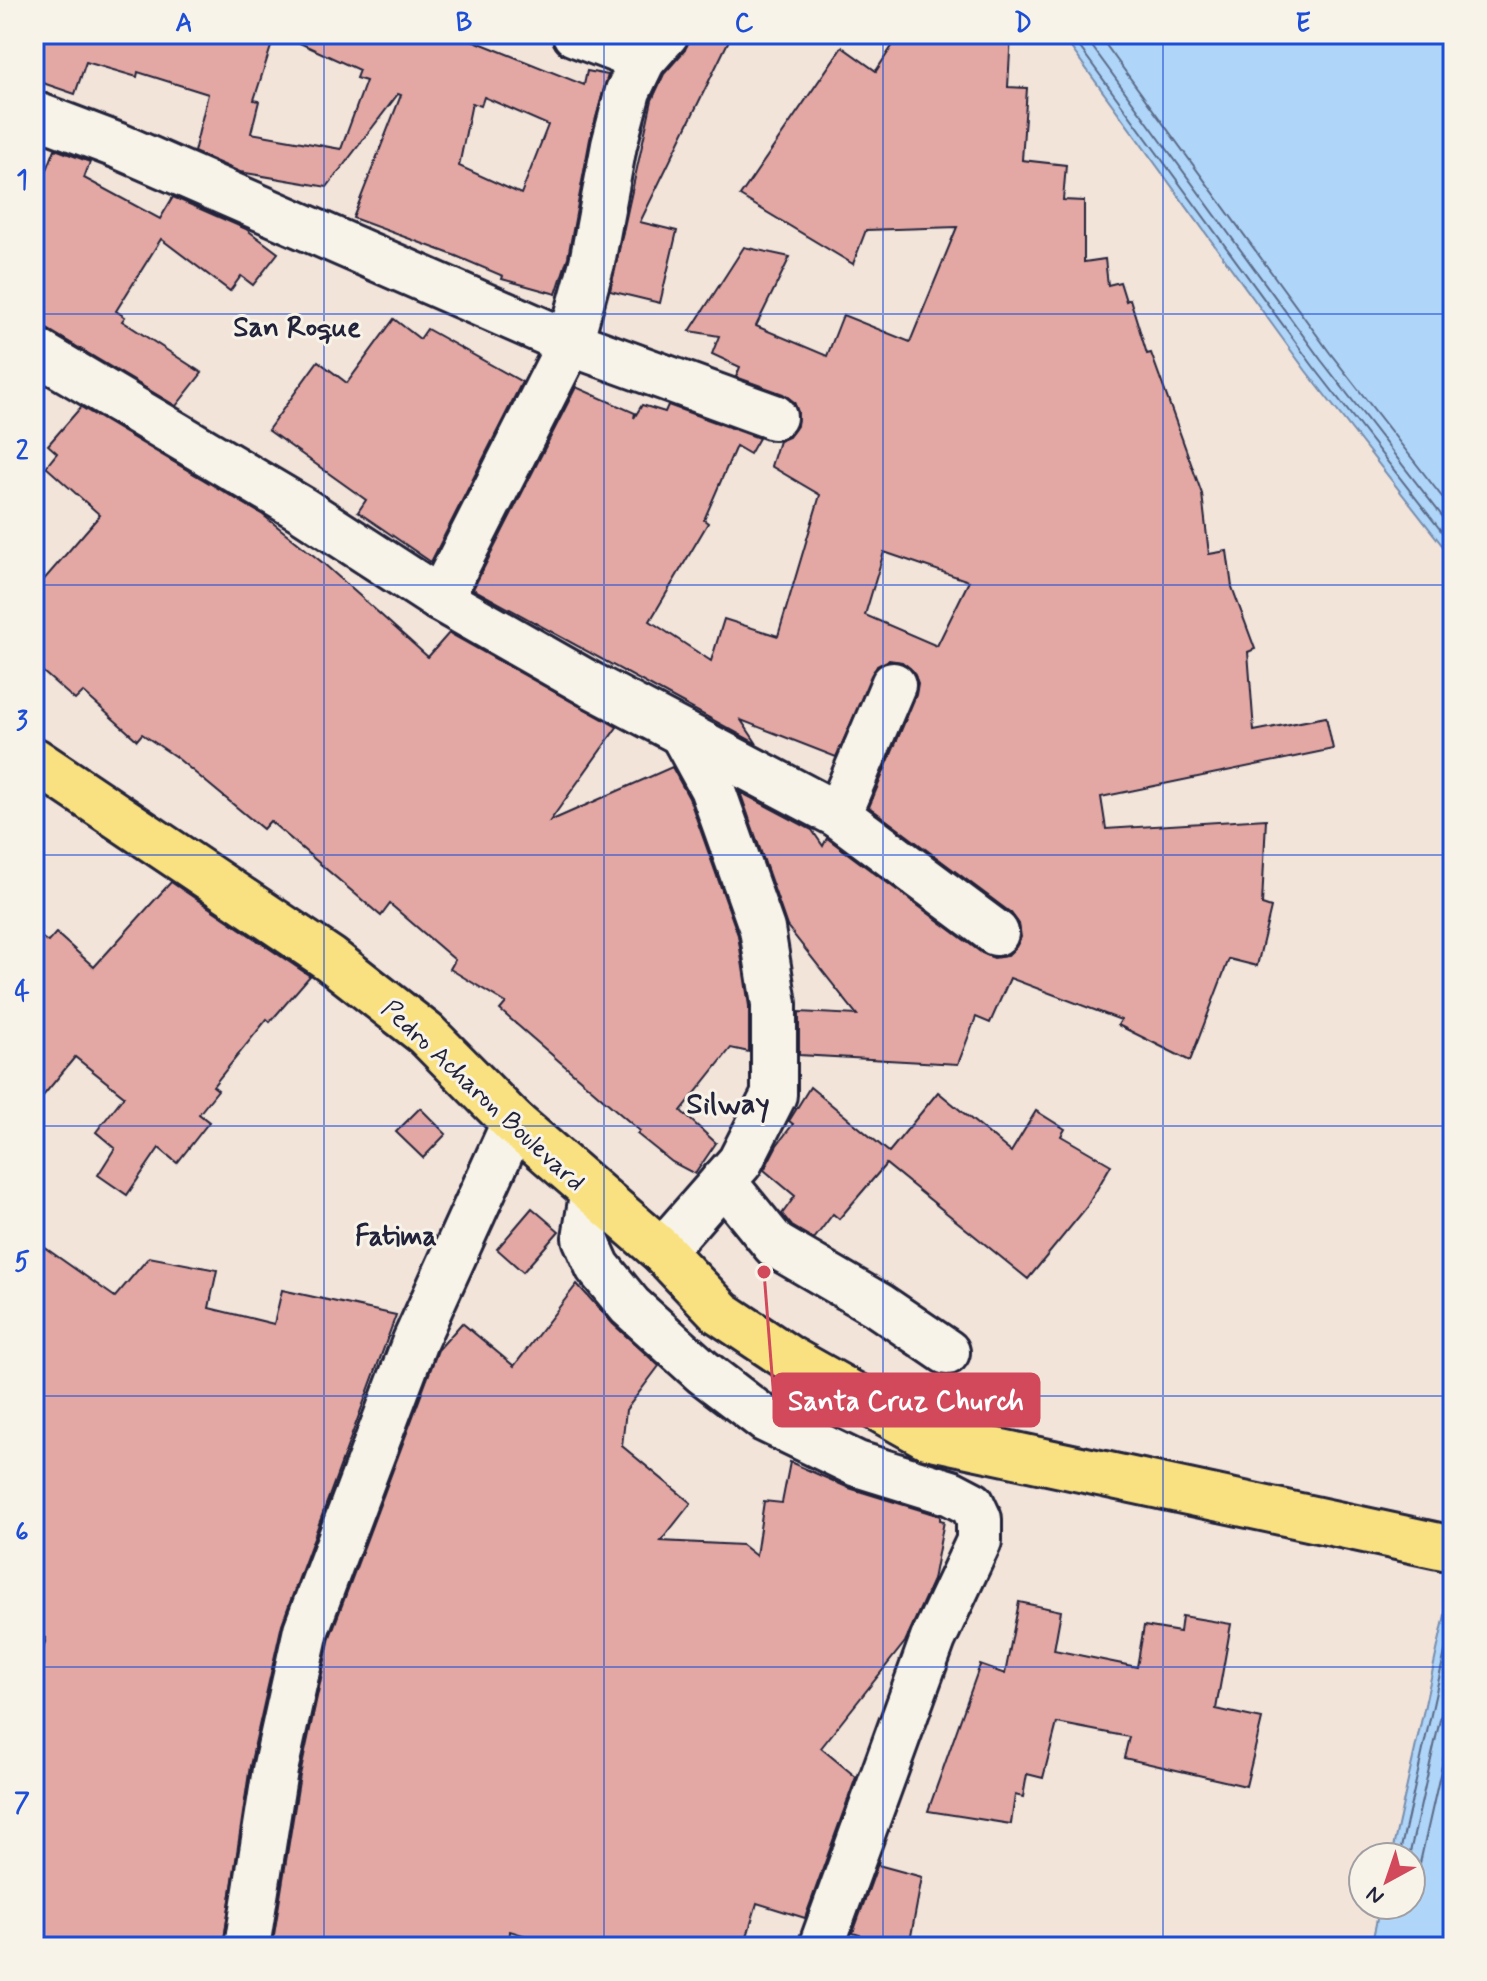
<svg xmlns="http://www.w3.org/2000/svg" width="1487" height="1981" viewBox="0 0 1487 1981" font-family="Mynerve,sans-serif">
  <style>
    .water { fill: #afd5f8; stroke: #778dac; stroke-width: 2 }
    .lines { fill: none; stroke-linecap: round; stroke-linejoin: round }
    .shore { stroke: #5a6a87; stroke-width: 2 }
    .building { fill: #e3a8a3; stroke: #22223b; stroke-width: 2; fill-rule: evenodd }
    .minor-casing { stroke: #22223b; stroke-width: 50 }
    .major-casing { stroke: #22223b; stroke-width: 50 }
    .minor { stroke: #f7f3e8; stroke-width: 44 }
    .major { stroke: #f9e181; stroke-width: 44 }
    .grid { fill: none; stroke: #1d4ed8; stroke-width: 2; stroke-opacity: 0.55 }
    .labels { text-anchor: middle; stroke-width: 6; stroke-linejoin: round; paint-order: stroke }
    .street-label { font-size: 26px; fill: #22223b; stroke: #f7f3e8 }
    .neighbourhood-label { font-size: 28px; font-weight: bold; fill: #22223b; stroke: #f7f3e8 }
    .quarter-label { font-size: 30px; font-weight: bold; fill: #22223b; stroke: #f7f3e8 }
    .leader { fill: none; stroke: #d1495b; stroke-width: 3 }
    .callout-dot { fill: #d1495b; stroke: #f7f3e8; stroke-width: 3 }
    .callout { fill: #d1495b; stroke: #d1495b; stroke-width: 3 }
    .callout-label { font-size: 28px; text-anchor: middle; font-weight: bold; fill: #fff }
    .neatline { fill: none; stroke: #1d4ed8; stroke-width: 3 }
    .grid-label { font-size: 26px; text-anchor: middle; font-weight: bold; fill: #1d4ed8 }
  </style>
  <rect width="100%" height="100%" fill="#f3e4da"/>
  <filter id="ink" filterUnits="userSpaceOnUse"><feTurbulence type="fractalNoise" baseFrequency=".0125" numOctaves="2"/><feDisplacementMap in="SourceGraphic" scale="16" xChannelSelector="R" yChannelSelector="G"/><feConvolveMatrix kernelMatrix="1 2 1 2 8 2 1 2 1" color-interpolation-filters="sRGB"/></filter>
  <g filter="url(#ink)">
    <g class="water">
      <path d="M 1061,34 L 1453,34 L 1453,559 L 1306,371 Z"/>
      <path d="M 1453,1579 L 1453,1947 L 1371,1947 L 1380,1905 L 1411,1905 L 1411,1857 L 1391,1857 Z"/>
    </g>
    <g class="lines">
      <g class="shore">
        <path d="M 1070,34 L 1313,366 L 1453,546"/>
        <path d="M 1083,34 L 1321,360 L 1453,530"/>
        <path d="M 1098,34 L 1330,353 L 1453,511"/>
        <path d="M 1399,1857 L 1453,1616"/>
        <path d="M 1409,1857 L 1453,1662"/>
        <path d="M 1411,1878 L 1420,1863 L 1453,1717"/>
      </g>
    </g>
    <g class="building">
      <path d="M 34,34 L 275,34 L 254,100 L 259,101 L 251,133 L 341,149 L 366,81 L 356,78 L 359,70 L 280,34 L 457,34 L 584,85 L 587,71 L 608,75 L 590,139 L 568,257 L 556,294 L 502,279 L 503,276 L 456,256 L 353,218 L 401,95 L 398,94 L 327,187 L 240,172 L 194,152 L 208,94 L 138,72 L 137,77 L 86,62 L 75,94 L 34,80 L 34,57 L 38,49 L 34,47 ZM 484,97 L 548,125 L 521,194 L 459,166 L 472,103 L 481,106 Z"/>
      <path d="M 690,34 L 732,34 L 640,222 L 677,231 L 660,303 L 610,291 L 652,100 L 664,74 L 685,50 Z"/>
      <path d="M 900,34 L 1011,34 L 1008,87 L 1027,88 L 1022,160 L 1066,165 L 1063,200 L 1084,201 L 1084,262 L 1105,259 L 1108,285 L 1120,282 L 1126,301 L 1130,299 L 1147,354 L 1151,353 L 1202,494 L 1209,554 L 1227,551 L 1232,587 L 1255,649 L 1248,652 L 1254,731 L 1326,717 L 1333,749 L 1101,797 L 1106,829 L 1266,819 L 1262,905 L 1271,908 L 1257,966 L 1229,959 L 1190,1061 L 1118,1025 L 1121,1020 L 1010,978 L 990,1023 L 976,1017 L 958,1064 L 799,1055 L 799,1012 L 857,1015 L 787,926 L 740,792 L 812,830 L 823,846 L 827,838 L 982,953 L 994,958 L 1007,956 L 1016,947 L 1021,937 L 1019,924 L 1011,913 L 869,807 L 916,695 L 918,683 L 913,671 L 902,662 L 889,660 L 877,666 L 836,757 L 741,720 L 757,744 L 473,589 L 576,387 L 635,413 L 634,418 L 642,405 L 665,412 L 668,405 L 759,438 L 750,454 L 736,446 L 704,520 L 708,523 L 650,621 L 711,661 L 724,619 L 778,636 L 820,495 L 771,466 L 779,441 L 789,437 L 797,426 L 798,412 L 794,402 L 783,394 L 736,377 L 740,367 L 712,354 L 719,336 L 690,331 L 744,247 L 790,257 L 756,326 L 827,356 L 843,315 L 910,342 L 957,227 L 866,230 L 853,264 L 740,196 L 842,47 L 876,71 ZM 884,552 L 969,581 L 937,646 L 865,615 Z"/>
      <path d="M 55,149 L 90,162 L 84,178 L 160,219 L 173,197 L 246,229 L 278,253 L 253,285 L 241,276 L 230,291 L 161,239 L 116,311 L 125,317 L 122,321 L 202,373 L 176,406 L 47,329 L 34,325 L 34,204 Z"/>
      <path d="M 394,319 L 420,339 L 427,329 L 522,382 L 431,562 L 358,512 L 366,500 L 268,430 L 318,361 L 347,383 Z"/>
      <path d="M 81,407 L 263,515 L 323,563 L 428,657 L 449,633 L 617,727 L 550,821 L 672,767 L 689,798 L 738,935 L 749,1006 L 749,1052 L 731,1048 L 681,1111 L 716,1143 L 695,1174 L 672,1162 L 637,1134 L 640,1131 L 500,1010 L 506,1003 L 450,969 L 455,960 L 390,904 L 381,916 L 270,821 L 263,829 L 176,757 L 142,734 L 137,740 L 83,692 L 75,700 L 34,664 L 34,591 L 100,515 L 46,467 L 57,453 L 48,445 Z"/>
      <path d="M 171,882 L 310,976 L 270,1022 L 267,1019 L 213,1086 L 218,1090 L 199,1114 L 209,1122 L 177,1163 L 159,1148 L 127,1195 L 98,1175 L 115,1148 L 96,1132 L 124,1096 L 75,1057 L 34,1107 L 34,932 L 48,942 L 56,933 L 94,967 Z"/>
      <path d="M 810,1087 L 889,1152 L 938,1092 L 1011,1152 L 1036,1111 L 1065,1129 L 1061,1136 L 1111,1165 L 1086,1208 L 1028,1279 L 886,1164 L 839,1219 L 833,1214 L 814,1239 L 792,1226 L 782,1214 L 795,1196 L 764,1170 L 777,1145 L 793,1124 L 789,1121 Z"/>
      <path d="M 420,1108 L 446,1134 L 423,1158 L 396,1132 Z"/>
      <path d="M 532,1208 L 559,1231 L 523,1272 L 497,1249 Z"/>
      <path d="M 34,1240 L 115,1297 L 149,1257 L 217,1270 L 209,1308 L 274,1324 L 282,1290 L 396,1315 L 282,1624 L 250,1766 L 223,1947 L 34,1947 L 34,1685 L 46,1638 L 34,1634 Z"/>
      <path d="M 577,1284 L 613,1324 L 659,1366 L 626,1410 L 622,1446 L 691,1503 L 661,1541 L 742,1545 L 756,1556 L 764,1501 L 782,1503 L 790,1462 L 849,1488 L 940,1516 L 940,1520 L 944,1521 L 933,1580 L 905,1642 L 821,1748 L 856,1777 L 805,1918 L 757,1903 L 744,1947 L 562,1947 L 510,1931 L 509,1947 L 272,1947 L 300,1775 L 330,1637 L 438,1350 L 462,1323 L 514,1366 Z"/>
      <path d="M 1019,1602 L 1061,1611 L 1054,1650 L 1137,1667 L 1144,1626 L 1180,1632 L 1182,1616 L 1231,1624 L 1216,1709 L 1262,1719 L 1246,1786 L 1124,1758 L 1129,1737 L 1057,1723 L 1043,1778 L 1027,1774 L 1023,1797 L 1015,1795 L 1011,1824 L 928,1811 L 980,1665 L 1005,1674 Z"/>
      <path d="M 879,1861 L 878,1865 L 922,1877 L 909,1947 L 867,1947 L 869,1938 L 853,1933 Z"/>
    </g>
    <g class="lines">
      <defs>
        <g id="minor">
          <path d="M 575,34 L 643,60"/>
          <path d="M 34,114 L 119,146 L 570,343 L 774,417"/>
          <path d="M 34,350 L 303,510 L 440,599 L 591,685 L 838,815 L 996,933"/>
          <path d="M 440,599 L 570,343 L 592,263 L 614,145 L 628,91 L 643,60 L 666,34"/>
          <path d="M 838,815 L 893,685"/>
          <path d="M 723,1181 L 775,1245 L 878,1305 L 947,1352"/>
          <path d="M 592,1195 L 585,1238 L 598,1267 L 630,1306 L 703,1372 L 766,1420 L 857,1464 L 951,1493 L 972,1504 L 979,1519 L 979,1541 L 933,1639 L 821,1947"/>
          <path d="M 662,1251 L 740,1162 L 774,1095 L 774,1004 L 762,929 L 712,788 L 682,733"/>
          <path d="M 247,1947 L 275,1770 L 306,1630 L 415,1341 L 514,1123"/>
        </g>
        <path id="major" d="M 34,760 L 330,959 L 426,1034 L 514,1123 L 662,1251 L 721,1313 L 790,1359 L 927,1436 L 1453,1549"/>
      </defs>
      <use href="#minor" class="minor-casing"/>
      <use href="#major" class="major-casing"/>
      <use href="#minor" class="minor"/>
      <use href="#major" class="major"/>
    </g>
  </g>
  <path class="grid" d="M 324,34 L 324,1947M 604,34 L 604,1947M 883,34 L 883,1947M 1163,34 L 1163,1947M 34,314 L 1453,314M 34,585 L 1453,585M 34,855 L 1453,855M 34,1126 L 1453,1126M 34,1396 L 1453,1396M 34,1667 L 1453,1667"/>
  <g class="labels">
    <g class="street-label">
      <text transform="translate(484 1095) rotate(43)" y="9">Pedro Acharon Boulevard</text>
    </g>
    <g class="neighbourhood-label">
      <text x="297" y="336">San Roque</text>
      <text x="396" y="1245">Fatima</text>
    </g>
    <g class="quarter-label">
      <text x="728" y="1113">Silway</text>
    </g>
  </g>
  <path class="leader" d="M764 1272L774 1400"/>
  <circle class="callout-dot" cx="764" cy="1272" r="8"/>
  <rect class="callout" x="774" y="1374" width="265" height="52" rx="8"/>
  <g class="callout-label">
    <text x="906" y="1410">Santa Cruz Church</text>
  </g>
  <rect width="1487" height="1981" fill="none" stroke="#f7f3e8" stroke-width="88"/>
  <g transform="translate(1387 1881) rotate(220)"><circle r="38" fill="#f7f3e8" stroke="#a29fa3" stroke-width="2"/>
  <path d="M0-6L14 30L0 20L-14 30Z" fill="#d1495b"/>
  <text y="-12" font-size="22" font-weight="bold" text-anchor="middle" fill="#22223b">N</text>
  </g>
  <rect x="44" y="44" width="1399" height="1893" class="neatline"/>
  <g class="grid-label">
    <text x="184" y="31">A</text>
    <text x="464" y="31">B</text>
    <text x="744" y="31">C</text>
    <text x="1023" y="31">D</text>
    <text x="1303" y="31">E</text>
    <text x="22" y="188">1</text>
    <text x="22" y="459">2</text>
    <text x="22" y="729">3</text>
    <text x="22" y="1000">4</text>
    <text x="22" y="1270">5</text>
    <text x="22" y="1540">6</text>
    <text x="22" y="1811">7</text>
  </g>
</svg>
